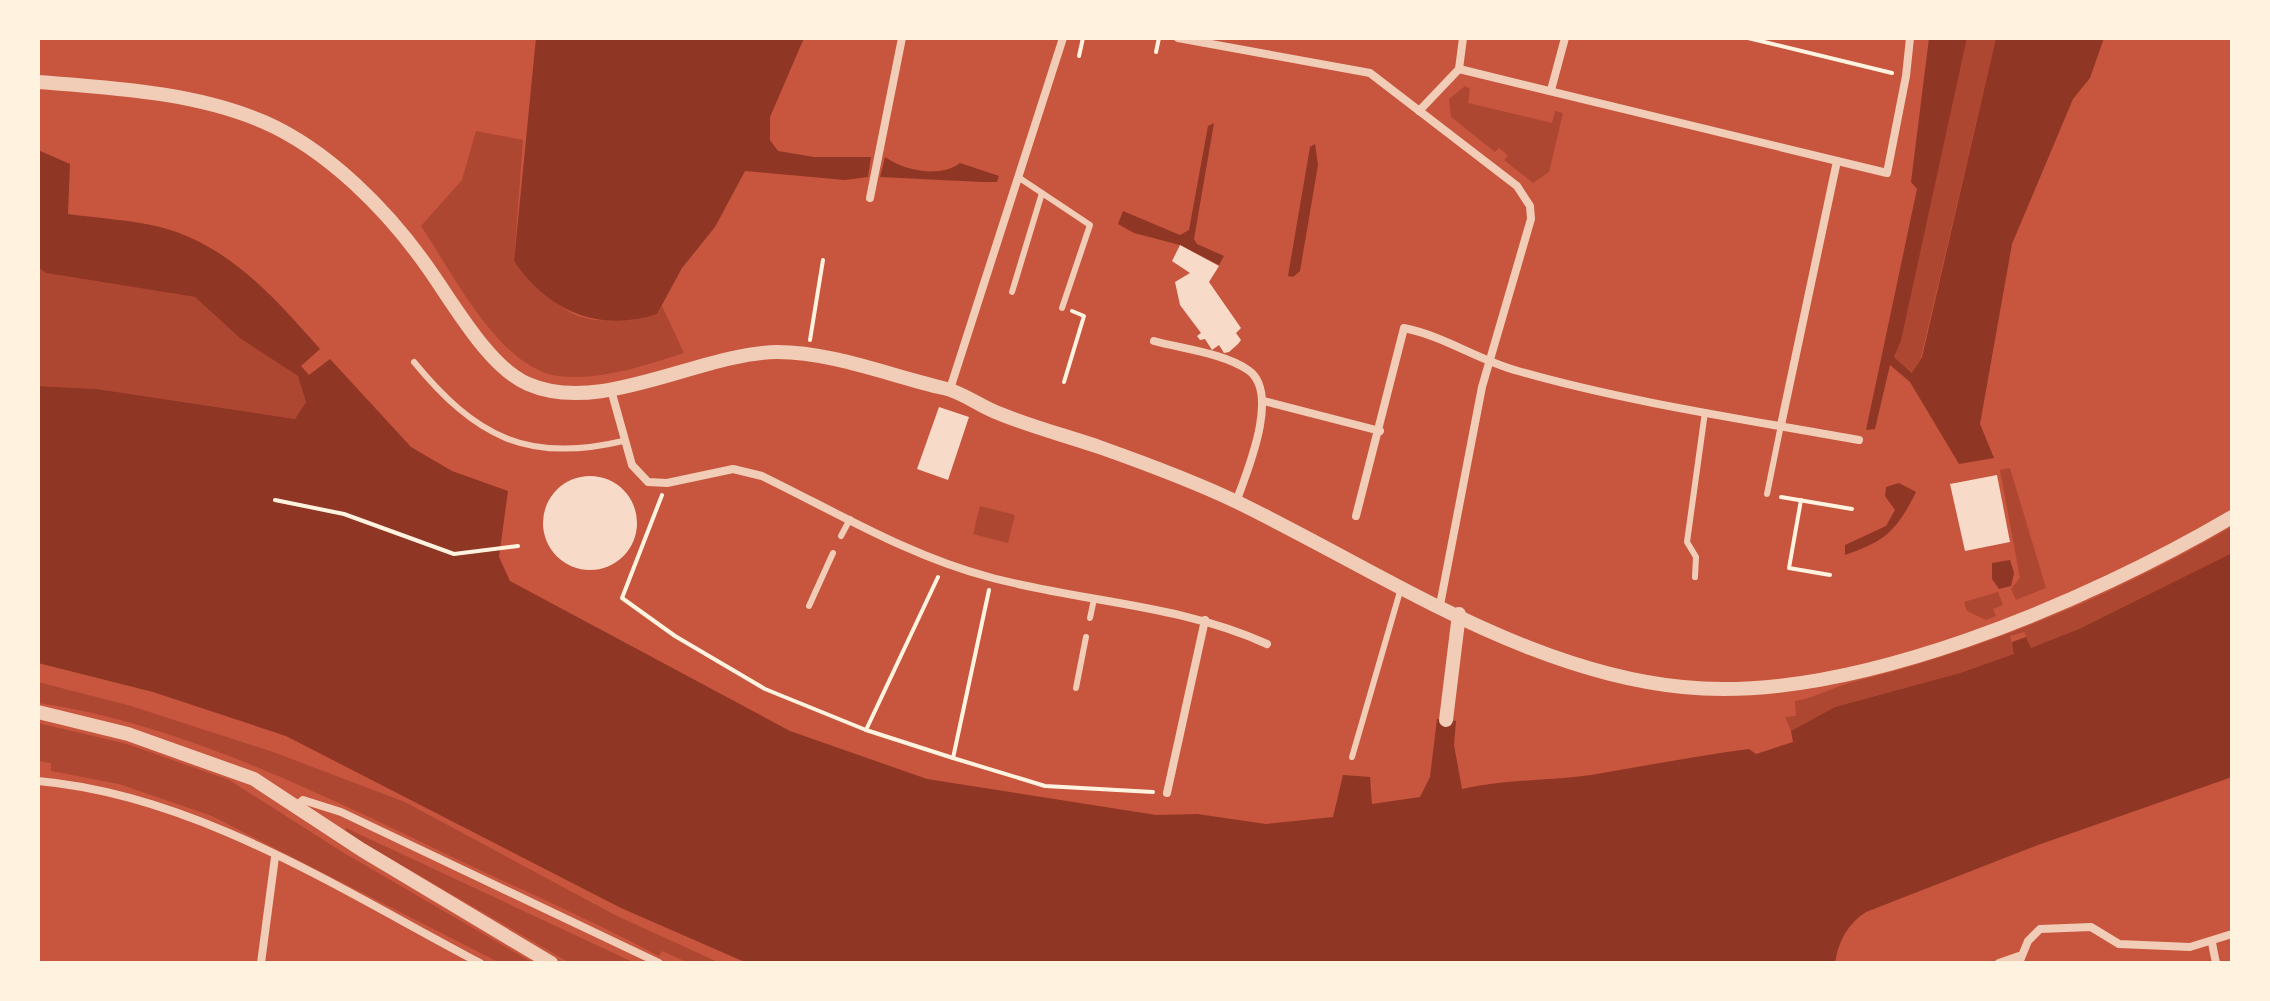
<svg xmlns="http://www.w3.org/2000/svg" width="2270" height="1001" viewBox="0 0 2270 1001" font-family="'Exo 2',sans-serif">
  <style>
    .green { fill: #ae4732 }
    .water { fill: #8f3625 }
    .building { fill: #f7dbc8 }
    .lines { fill: none; stroke-linecap: round; stroke-linejoin: round }
    .path { stroke: #fff3e0; stroke-width: 4 }
    .service { stroke: #f1ccb7; stroke-width: 6 }
    .minor { stroke: #f1ccb7; stroke-width: 8 }
    .tertiary { stroke: #f1ccb7; stroke-width: 14 }
  </style>
  <rect width="100%" height="100%" fill="#c8553d"/>
  <g class="green">
    <path d="M 1967,38 L 1996,38 L 1921,357 L 1913,373 L 1894,357 L 1901,341 Z"/>
    <path d="M 1465,86 L 1470,89 L 1468,103 L 1552,123 L 1555,111 L 1563,113 L 1549,172 L 1533,183 L 1504,160 L 1508,156 L 1499,148 L 1495,152 L 1451,117 L 1449,99 Z"/>
    <path d="M 476,131 L 523,140 L 514,261 C 566,318 579,330 657,314 L 662,306 L 684,353 C 643,366 601,381 558,376 C 499,368 452,272 421,226 L 462,180 Z"/>
    <path d="M 38,267 L 46,273 L 195,297 L 299,376 L 306,402 L 295,419 L 97,389 L 38,386 Z"/>
    <path d="M 2010,468 L 2046,588 L 2016,600 L 2011,589 L 2020,578 L 2000,470 Z"/>
    <path d="M 980,506 L 1015,515 L 1008,543 L 973,534 Z"/>
    <path d="M 2232,527 L 2232,553 L 2079,629 L 2031,648 L 2024,632 L 2010,636 L 2015,654 L 1960,673 L 1835,707 L 1791,731 L 1785,717 L 1796,716 L 1795,701 C 1815,698 1833,687 1853,682 C 1987,649 2112,596 2232,527 Z"/>
    <path d="M 1998,592 L 2003,605 L 1993,609 L 1996,616 L 1986,620 L 1967,611 L 1964,602 Z"/>
    <path d="M 38,682 L 131,706 L 273,752 L 405,802 L 617,916 L 720,963 L 689,963 L 662,951 L 659,956 C 589,919 517,888 446,854 C 319,793 178,723 38,703 Z"/>
    <path d="M 38,723 L 127,744 L 229,780 L 344,853 L 533,963 L 500,963 L 212,816 L 119,784 L 51,771 L 51,763 L 38,761 Z"/>
    <path d="M 346,828 L 635,963 L 570,963 L 345,832 Z"/>
  </g>
  <g class="water">
    <path d="M 536,38 L 804,38 L 770,117 L 770,140 L 778,151 L 814,157 L 871,157 L 868,177 L 845,180 L 745,171 L 715,227 L 682,268 L 657,314 C 598,333 548,311 514,261 Z"/>
    <path d="M 1929,38 L 1967,38 L 1901,341 L 1894,357 L 1912,373 L 1922,357 L 1996,38 L 2104,38 L 2090,78 L 2073,99 L 2012,244 L 1980,424 L 1994,458 L 1959,464 L 1910,382 L 1890,365 L 1875,429 L 1866,430 L 1917,189 L 1911,182 Z"/>
    <path d="M 1214,123 L 1194,239 L 1197,244 L 1224,256 L 1219,265 L 1180,245 L 1134,233 L 1118,224 L 1123,211 L 1180,235 L 1189,230 L 1208,126 Z"/>
    <path d="M 1315,144 L 1318,165 L 1300,271 L 1293,277 L 1288,276 L 1310,147 Z"/>
    <path d="M 38,150 L 70,164 L 68,214 C 98,218 130,220 160,227 C 229,245 275,298 320,349 L 301,366 L 309,375 L 330,359 L 411,447 L 452,471 L 508,491 L 499,557 L 510,581 L 790,731 L 927,779 L 1156,815 L 1197,814 L 1266,824 L 1333,817 L 1343,775 L 1370,777 L 1372,804 L 1420,797 L 1430,777 L 1437,719 L 1456,721 L 1454,745 L 1462,789 C 1505,779 1548,781 1591,775 C 1644,766 1696,756 1749,749 L 1756,754 L 1793,742 L 1791,731 L 1835,707 L 1960,673 L 2014,654 L 2012,642 L 2026,637 L 2031,648 L 2079,629 L 2232,553 L 2232,777 L 2038,845 L 1866,912 C 1848,923 1838,942 1835,963 L 747,963 L 621,908 L 286,736 L 153,692 L 38,663 L 38,386 L 97,389 L 295,419 L 306,402 L 298,376 L 240,338 L 195,297 L 46,273 L 38,267 Z"/>
    <path d="M 885,157 C 904,171 941,178 960,163 L 999,176 L 997,182 L 982,182 L 880,177 Z"/>
    <path d="M 1899,483 L 1916,492 C 1897,530 1886,541 1845,555 L 1845,545 L 1886,526 L 1895,510 L 1885,496 L 1886,487 Z"/>
    <path d="M 2010,560 L 2014,573 L 2011,586 L 1999,589 L 1992,579 L 1992,563 Z"/>
  </g>
  <g class="building">
    <path d="M 1180,245 L 1219,266 L 1209,282 L 1241,328 L 1236,333 L 1241,340 L 1238,344 L 1229,352 L 1224,353 L 1219,345 L 1212,350 L 1205,339 L 1200,340 L 1197,336 L 1201,333 L 1180,305 L 1175,282 L 1190,273 L 1172,261 Z"/>
    <path d="M 939,407 L 969,417 L 948,480 L 917,469 Z"/>
    <path d="M 1997,475 L 2010,542 L 1965,551 L 1950,484 Z"/>
    <circle cx="590" cy="523" r="47"/>
  </g>
  <g class="lines">
    <g class="path">
      <path d="M 1748,38 L 1892,73"/>
      <path d="M 1156,52 L 1159,38"/>
      <path d="M 1079,56 L 1083,38"/>
      <path d="M 810,340 L 823,260"/>
      <path d="M 1064,382 L 1084,316 L 1072,311"/>
      <path d="M 662,495 L 622,598 L 675,636 L 765,689 L 866,730 L 938,577"/>
      <path d="M 1781,497 L 1852,509"/>
      <path d="M 275,500 L 344,514 L 454,554 L 518,546"/>
      <path d="M 1801,500 L 1789,568 L 1830,575"/>
      <path d="M 989,590 L 953,758 L 1045,786 L 1153,792"/>
      <path d="M 866,730 L 953,758"/>
    </g>
    <g class="service">
      <path d="M 1018,177 L 1090,225 L 1062,308"/>
      <path d="M 1012,292 L 1042,193"/>
      <path d="M 414,362 C 475,436 527,464 623,441"/>
      <path d="M 1767,494 L 1781,425"/>
      <path d="M 841,536 L 850,519"/>
      <path d="M 1695,577 L 1696,557 L 1687,542 L 1705,412"/>
      <path d="M 809,606 L 833,553"/>
      <path d="M 1090,618 L 1094,599"/>
      <path d="M 1076,688 L 1086,637"/>
      <path d="M 1352,757 L 1401,588"/>
    </g>
    <g class="minor">
      <path d="M 1178,38 L 1370,73 L 1517,186 L 1530,206 L 1531,219 L 1482,387 L 1440,605"/>
      <path d="M 1459,69 L 1887,173 L 1906,76 L 1910,38"/>
      <path d="M 1551,90 L 1565,38"/>
      <path d="M 1419,111 L 1459,69 L 1463,38"/>
      <path d="M 870,198 L 902,38"/>
      <path d="M 1154,341 C 1183,349 1223,353 1248,370 C 1281,392 1247,472 1236,502"/>
      <path d="M 950,389 L 1063,38"/>
      <path d="M 611,390 L 632,465 L 648,482 L 667,483 L 733,469 L 762,476 C 836,512 909,556 989,577 C 1081,602 1180,604 1267,644"/>
      <path d="M 1264,401 L 1380,431"/>
      <path d="M 1781,425 L 1837,161"/>
      <path d="M 1356,516 L 1404,328 C 1444,336 1478,360 1518,371 C 1626,402 1748,420 1859,440"/>
      <path d="M 38,781 C 197,795 341,890 480,963"/>
      <path d="M 1167,793 L 1205,620"/>
      <path d="M 295,807 L 303,800 L 341,812 L 659,963"/>
      <path d="M 2212,943 L 2216,963"/>
      <path d="M 261,963 L 275,857"/>
      <path d="M 1999,963 L 2019,956"/>
      <path d="M 2019,963 L 2028,941 L 2040,929 L 2091,927 L 2119,944 L 2190,947 L 2232,934"/>
    </g>
    <g class="tertiary">
      <path d="M 38,82 C 113,88 194,92 264,122 C 328,150 387,210 426,265 C 452,301 488,367 528,384 C 601,416 700,353 777,352 C 832,352 891,376 943,388 C 963,392 979,406 998,413 C 1032,427 1067,436 1102,448 C 1147,464 1193,481 1237,502 C 1334,549 1429,609 1530,648 C 1579,667 1630,682 1683,687 C 1850,705 2089,601 2232,517"/>
      <path d="M 38,712 L 128,734 L 254,779 L 362,850 L 551,963"/>
      <path d="M 1446,720 L 1459,614"/>
    </g>
  </g>
  <rect width="2270" height="1001" fill="none" stroke="#fff3e0" stroke-width="80"/>
</svg>
